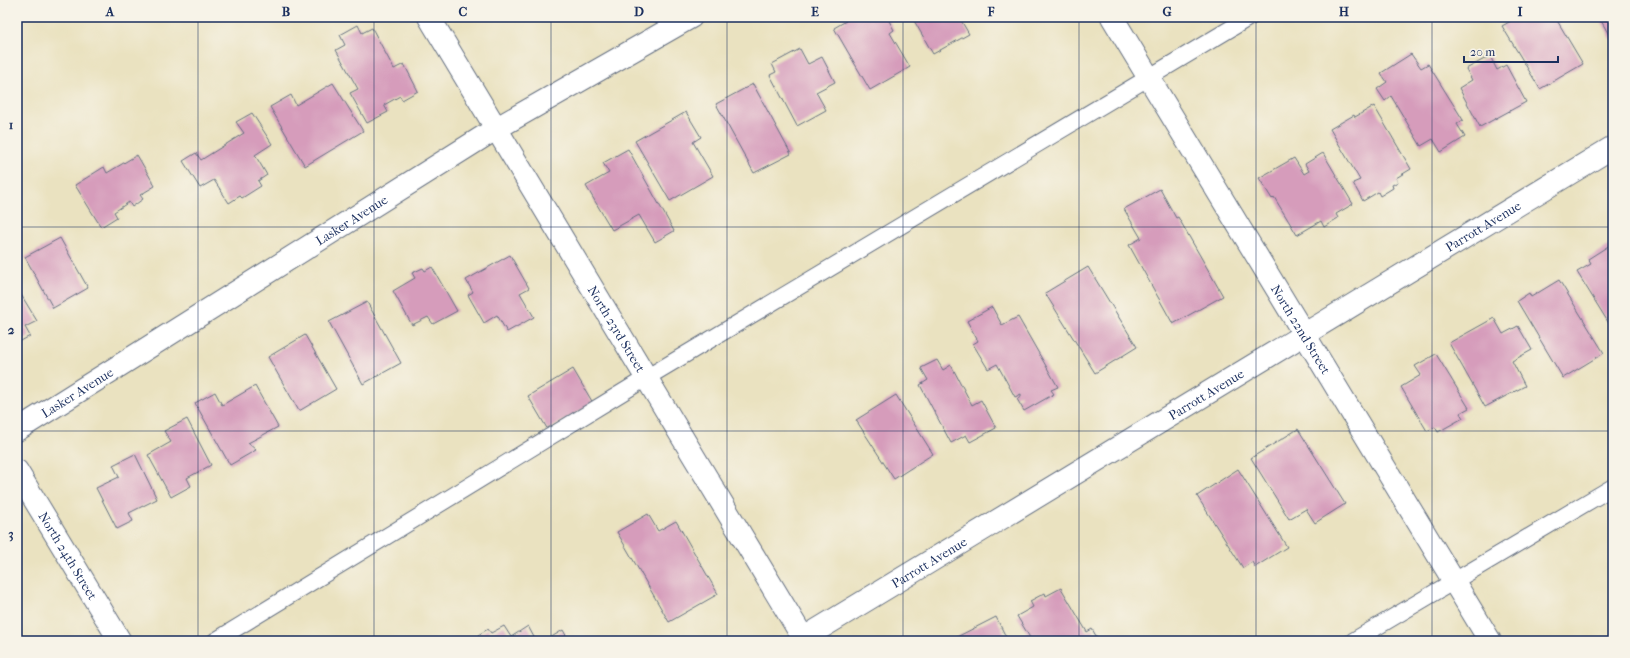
<svg xmlns="http://www.w3.org/2000/svg" width="1630" height="658" viewBox="0 0 1630 658" font-family="'IM FELL French Canon',serif">
  <style>
    .building { fill: #d69cbb }
    .lines { fill: none; stroke-linecap: round; stroke-linejoin: round }
    .service-casing { stroke: #636e80; stroke-width: 18 }
    .minor-casing { stroke: #636e80; stroke-width: 24 }
    .service { stroke: #fff; stroke-width: 16 }
    .minor { stroke: #fff; stroke-width: 22 }
    .grid { fill: none; stroke: #1b2f5e; stroke-width: 1; stroke-opacity: 0.55 }
    .labels { text-anchor: middle; stroke-width: 3; stroke-linejoin: round; paint-order: stroke }
    .street-label { font-size: 13px; fill: #1b2f5e; stroke: #f7f3e8 }
    .neatline { fill: none; stroke: #1b2f5e; stroke-width: 1.5 }
    .grid-label { font-size: 13px; text-anchor: middle; font-weight: bold; fill: #1b2f5e }
  </style>
  <rect width="100%" height="100%" fill="#f7f3e8"/>
  <filter id="ink" filterUnits="userSpaceOnUse"><feTurbulence type="fractalNoise" baseFrequency=".025" numOctaves="2"/><feDisplacementMap in="SourceGraphic" scale="8" xChannelSelector="R" yChannelSelector="G"/><feConvolveMatrix kernelMatrix="1 2 1 2 8 2 1 2 1" color-interpolation-filters="sRGB"/></filter>
  <filter id="wash" filterUnits="userSpaceOnUse"><feTurbulence type="fractalNoise" baseFrequency=".012" numOctaves="4" result="noise"/><feDisplacementMap in="SourceGraphic" scale="16" xChannelSelector="R" yChannelSelector="G"/><feGaussianBlur stdDeviation="0.9" result="paint"/><feColorMatrix in="noise" values="0 0 0 0 0 0 0 0 0 0 0 0 0 0 0 0 0 1.4 0 .05"/><feComposite in="paint" operator="in"/></filter>
  <g filter="url(#wash)">
    <rect width="100%" height="100%" fill="#eae2c0"/>
    <g id="blocks">
      <g class="building">
        <path d="M 843,17 L 887,17 L 894,30 L 890,33 L 910,67 L 870,90 L 834,28 L 846,21 Z"/>
        <path d="M 912,17 L 959,17 L 969,34 L 933,54 Z"/>
        <path d="M 1518,17 L 1555,17 L 1583,64 L 1540,89 L 1502,26 Z"/>
        <path d="M 1599,17 L 1613,17 L 1613,42 Z"/>
        <path d="M 358,25 L 362,33 L 372,28 L 394,69 L 404,64 L 418,91 L 402,100 L 400,96 L 384,105 L 388,112 L 367,123 L 350,93 L 358,89 L 336,50 L 345,45 L 340,35 Z"/>
        <path d="M 800,49 L 808,64 L 822,57 L 835,82 L 816,92 L 826,110 L 797,126 L 770,75 L 776,72 L 772,64 Z"/>
        <path d="M 1411,54 L 1421,68 L 1428,64 L 1463,120 L 1457,124 L 1465,137 L 1441,152 L 1433,139 L 1421,146 L 1391,96 L 1385,101 L 1377,89 L 1387,82 L 1381,73 Z"/>
        <path d="M 1490,56 L 1497,70 L 1506,65 L 1526,102 L 1480,127 L 1459,88 L 1472,80 L 1466,69 Z"/>
        <path d="M 333,83 L 363,131 L 305,166 L 270,107 L 291,95 L 296,105 Z"/>
        <path d="M 753,84 L 791,154 L 754,173 L 716,104 Z"/>
        <path d="M 1374,106 L 1411,169 L 1396,178 L 1398,182 L 1392,185 L 1393,188 L 1380,196 L 1378,192 L 1363,201 L 1353,183 L 1360,180 L 1330,129 L 1354,115 L 1355,117 Z"/>
        <path d="M 686,112 L 701,137 L 693,142 L 713,176 L 670,201 L 635,141 Z"/>
        <path d="M 252,113 L 272,144 L 255,155 L 267,175 L 258,181 L 261,186 L 242,198 L 240,196 L 229,203 L 214,180 L 200,188 L 183,161 L 196,153 L 201,160 L 244,133 L 236,122 Z"/>
        <path d="M 628,149 L 674,231 L 655,242 L 639,215 L 612,230 L 586,186 L 609,173 L 603,163 Z"/>
        <path d="M 1323,153 L 1353,204 L 1336,214 L 1338,218 L 1324,227 L 1321,221 L 1297,235 L 1274,197 L 1272,199 L 1259,178 L 1294,158 L 1304,174 L 1309,171 L 1305,164 Z"/>
        <path d="M 137,155 L 155,186 L 140,195 L 143,199 L 132,207 L 129,202 L 114,212 L 117,217 L 101,227 L 75,185 L 104,167 L 107,173 Z"/>
        <path d="M 1160,189 L 1176,218 L 1178,217 L 1223,296 L 1173,324 L 1129,245 L 1141,238 L 1124,209 Z"/>
        <path d="M 60,238 L 88,288 L 53,308 L 25,257 Z"/>
        <path d="M 1610,245 L 1613,250 L 1613,330 L 1577,272 L 1591,264 L 1588,259 Z"/>
        <path d="M 510,255 L 529,288 L 520,293 L 534,317 L 507,332 L 497,315 L 484,323 L 468,295 L 473,292 L 466,280 Z"/>
        <path d="M 432,267 L 457,311 L 433,324 L 428,317 L 412,325 L 393,291 L 415,278 L 412,273 L 423,268 L 425,271 Z"/>
        <path d="M 1088,267 L 1137,347 L 1095,373 L 1045,293 Z"/>
        <path d="M 1559,280 L 1604,353 L 1563,378 L 1517,301 L 1529,293 L 1531,297 Z"/>
        <path d="M 17,288 L 37,321 L 25,327 L 30,336 L 19,342 L 17,339 Z"/>
        <path d="M 367,302 L 401,363 L 363,384 L 329,322 Z"/>
        <path d="M 992,307 L 1002,325 L 1018,317 L 1058,387 L 1051,390 L 1054,394 L 1024,411 L 1017,399 L 1021,397 L 1021,394 L 1015,397 L 997,364 L 988,369 L 973,344 L 978,341 L 967,321 Z"/>
        <path d="M 1494,318 L 1503,334 L 1518,326 L 1532,350 L 1512,361 L 1525,386 L 1485,407 L 1449,343 Z"/>
        <path d="M 305,335 L 336,389 L 299,411 L 268,357 Z"/>
        <path d="M 1436,354 L 1469,408 L 1460,413 L 1463,418 L 1438,432 L 1435,427 L 1427,431 L 1401,387 L 1421,375 L 1415,366 Z"/>
        <path d="M 937,360 L 943,370 L 951,365 L 972,405 L 981,400 L 996,428 L 970,442 L 966,435 L 951,443 L 920,385 L 928,380 L 921,368 Z"/>
        <path d="M 573,369 L 593,403 L 548,430 L 528,396 Z"/>
        <path d="M 255,386 L 278,427 L 248,443 L 256,450 L 230,465 L 195,403 L 215,392 L 222,405 Z"/>
        <path d="M 896,395 L 933,454 L 894,479 L 856,420 Z"/>
        <path d="M 187,419 L 211,465 L 187,478 L 191,486 L 171,497 L 148,455 L 171,442 L 164,431 Z"/>
        <path d="M 1298,429 L 1345,504 L 1315,523 L 1306,509 L 1289,519 L 1251,458 Z"/>
        <path d="M 135,454 L 157,499 L 129,513 L 133,521 L 117,529 L 96,488 L 119,477 L 113,465 Z"/>
        <path d="M 1238,469 L 1287,547 L 1255,567 L 1252,562 L 1243,568 L 1197,496 Z"/>
        <path d="M 648,514 L 658,531 L 676,521 L 718,594 L 669,622 L 617,532 Z"/>
        <path d="M 1061,588 L 1087,632 L 1092,629 L 1099,641 L 1032,641 L 1017,616 L 1033,607 L 1030,601 L 1045,593 L 1046,596 Z"/>
        <path d="M 996,617 L 1008,641 L 949,641 Z"/>
        <path d="M 504,626 L 511,637 L 528,626 L 536,641 L 477,641 L 480,639 L 478,635 L 488,629 L 491,633 Z"/>
        <path d="M 563,630 L 569,641 L 545,641 Z"/>
      </g>
    </g>
  </g>
  <g filter="url(#ink)">
    <use href="#blocks" fill-opacity="0" stroke="#636e80" stroke-width="1"/>
    <g class="lines">
      <defs>
        <g id="service">
          <path d="M 215,641 L 646,378 L 1250,17"/>
          <path d="M 1353,641 L 1613,487"/>
        </g>
        <g id="minor">
          <path id="s1" d="M 429,17 L 805,641"/>
          <path id="s2" d="M 1112,17 L 1490,641"/>
          <path id="s3" d="M 17,430 L 497,128 L 691,17"/>
          <path id="s4" d="M 17,471 L 120,641"/>
          <path id="s5" d="M 799,641 L 1613,147"/>
        </g>
      </defs>
      <use href="#service" class="service-casing"/>
      <use href="#minor" class="minor-casing"/>
      <use href="#service" class="service"/>
      <use href="#minor" class="minor"/>
    </g>
  </g>
  <path class="grid" d="M 198,17 L 198,641M 374,17 L 374,641M 551,17 L 551,641M 727,17 L 727,641M 903,17 L 903,641M 1079,17 L 1079,641M 1256,17 L 1256,641M 1432,17 L 1432,641M 17,227 L 1613,227M 17,431 L 1613,431"/>
  <g class="labels">
    <g class="street-label">
      <text dy="5" stroke="none"><textPath href="#s3" startOffset="395">Lasker Avenue</textPath></text>
      <text dy="5" stroke="none"><textPath href="#s5" startOffset="800">Parrott Avenue</textPath></text>
      <text dy="5" stroke="none"><textPath href="#s1" startOffset="364">North 23rd Street</textPath></text>
      <text dy="5" stroke="none"><textPath href="#s2" startOffset="365">North 22nd Street</textPath></text>
      <text dy="5" stroke="none"><textPath href="#s3" startOffset="71">Lasker Avenue</textPath></text>
      <text dy="5" stroke="none"><textPath href="#s5" startOffset="476">Parrott Avenue</textPath></text>
      <text dy="5" stroke="none"><textPath href="#s4" startOffset="99">North 24th Street</textPath></text>
      <text dy="5" stroke="none"><textPath href="#s5" startOffset="152">Parrott Avenue</textPath></text>
    </g>
  </g>
  <rect width="1630" height="658" fill="none" stroke="#f7f3e8" stroke-width="44"/>
  <path d="M1464 56v6h94v-6" fill="none" stroke="#1b2f5e" stroke-width="2"/>
  <text x="1470" y="56" font-size="12" fill="#1b2f5e" stroke="#f7f3e8" stroke-width="3" paint-order="stroke">20 m</text>
  <rect x="22" y="22" width="1586" height="614" class="neatline"/>
  <g class="grid-label">
    <text x="110" y="16">A</text>
    <text x="286" y="16">B</text>
    <text x="463" y="16">C</text>
    <text x="639" y="16">D</text>
    <text x="815" y="16">E</text>
    <text x="991" y="16">F</text>
    <text x="1167" y="16">G</text>
    <text x="1344" y="16">H</text>
    <text x="1520" y="16">I</text>
    <text x="11" y="129">1</text>
    <text x="11" y="334">2</text>
    <text x="11" y="538">3</text>
  </g>
</svg>
